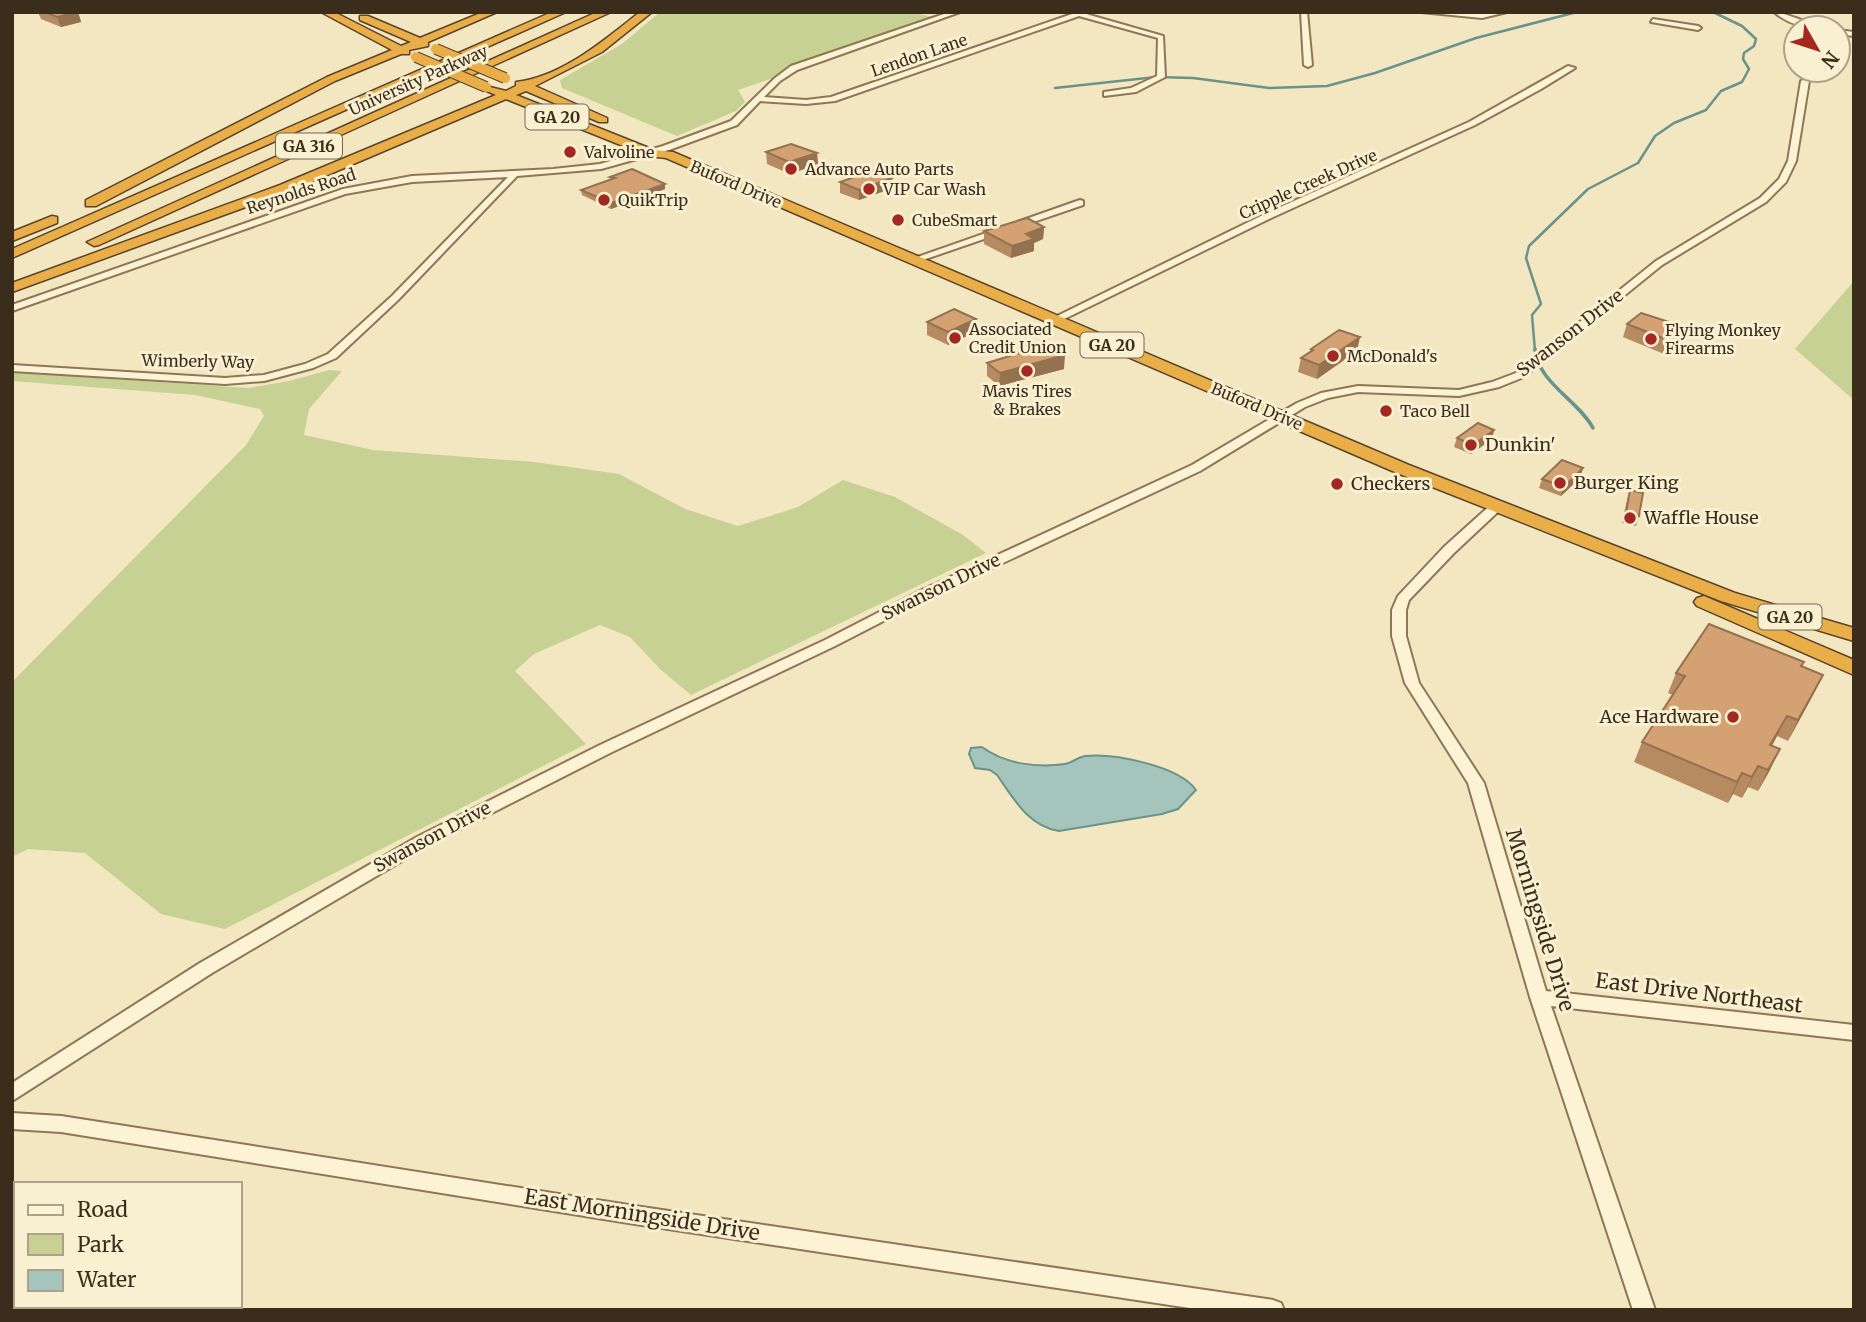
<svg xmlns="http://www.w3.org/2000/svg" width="1866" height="1322" viewBox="0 0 1866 1322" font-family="Merriweather,serif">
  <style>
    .green { fill: #c6d193 }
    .water { fill: #a4c4bc; stroke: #69938b; stroke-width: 2 }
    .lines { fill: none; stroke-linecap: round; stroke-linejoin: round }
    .stream-far1 { stroke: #69938b; stroke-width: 2.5 }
    .stream { stroke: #69938b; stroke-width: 3.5 }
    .minor-casing { stroke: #8d7756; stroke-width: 4 }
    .highway-casing { stroke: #5a442b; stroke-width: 3 }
    .minor { fill: #fcf3d4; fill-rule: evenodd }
    .highway { fill: #eaae49; fill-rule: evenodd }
    .highway-bridge-casing { stroke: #5a442b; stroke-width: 12; stroke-linecap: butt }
    .highway-bridge { stroke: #eaae49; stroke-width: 10 }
    .wall { fill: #b68b62 }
    .shaded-wall { fill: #947150 }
    .building { fill: #d4a272; stroke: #947150; stroke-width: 2 }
    .poi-dot { fill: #a22820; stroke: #f9f0d1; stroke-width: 2.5 }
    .labels { text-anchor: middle; stroke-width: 6; stroke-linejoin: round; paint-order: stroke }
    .far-street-label { font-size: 16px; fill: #3b2d1c; stroke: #f9f0d1 }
    .shield { fill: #f9f0d1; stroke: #746852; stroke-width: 2 }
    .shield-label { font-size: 16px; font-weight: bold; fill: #3b2d1c }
    .far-poi-label { font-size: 16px; fill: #3b2d1c; stroke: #f9f0d1; text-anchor: start }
    .street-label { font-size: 18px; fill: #3b2d1c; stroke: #f9f0d1 }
    .poi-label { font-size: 18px; fill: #3b2d1c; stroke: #f9f0d1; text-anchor: start }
    .near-street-label { font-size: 21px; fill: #3b2d1c; stroke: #f9f0d1 }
  </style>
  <rect width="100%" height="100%" fill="#f2e7c0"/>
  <g class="green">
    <path d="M 660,12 L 912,12 L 944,20 L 738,90 L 745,102 L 736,111 L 677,136 L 562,88 L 560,80 L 622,44 Z"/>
    <path d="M 1854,281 L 1854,400 L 1795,349 Z"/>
    <path d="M 329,370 L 342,371 L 309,409 L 304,435 L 373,450 L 534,462 L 619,474 L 685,509 L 738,526 L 798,507 L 843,480 L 895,497 L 963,535 L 986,553 L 691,695 L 660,669 L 630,637 L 600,625 L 534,654 L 515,671 L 586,744 L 225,929 L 161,914 L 85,853 L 28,849 L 12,857 L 12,682 L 246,445 L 264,416 L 260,409 L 195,395 L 12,381 L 12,372 L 248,388 L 289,381 Z"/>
  </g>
  <path class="water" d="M 982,747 C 1005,764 1037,768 1065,764 C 1072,763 1078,757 1085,756 C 1114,753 1179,766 1196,790 L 1178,809 L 1162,814 L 1059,831 C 1028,826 1014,799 997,775 L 990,770 L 975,768 L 969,754 L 971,748 Z"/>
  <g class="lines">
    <g class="stream-far1">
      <path d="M 1055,88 L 1156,77 L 1193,78 L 1269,88 L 1327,86 L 1375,73 L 1476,38 L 1577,12"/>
      <path d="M 1535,351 L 1532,315 L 1541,304 L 1526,258 L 1529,246 L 1588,189 L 1638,163 L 1655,136 L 1674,123 L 1706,110 L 1721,91 L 1742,82 L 1749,69 L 1743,59 L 1744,53 L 1754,46 L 1756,39 L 1742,26 L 1713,12"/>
    </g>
    <path class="stream" d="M 1535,349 C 1538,383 1578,400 1593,428"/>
    <defs>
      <g id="minor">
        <path d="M 950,12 L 960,12 L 797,70 L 780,81 L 764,97 L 806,100 L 831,97 L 1078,12 L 1088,12 L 1086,14 L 1163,36 L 1165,77 L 1136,92 L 1104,96 L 1104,92 L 1131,88 L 1157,76 L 1158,38 L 1079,16 L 835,101 L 806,104 L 760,101 L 737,125 L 669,150 L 601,169 L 517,176 L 398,300 L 336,358 L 313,368 L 264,381 L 225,384 L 12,371 L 12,365 L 225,378 L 264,375 L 305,364 L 328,354 L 392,296 L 508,177 L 412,182 L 345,194 L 12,311 L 12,305 L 343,189 L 412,176 L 553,169 L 600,164 L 663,146 L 731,121 L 775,78 L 791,66 Z"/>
        <path d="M 1301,12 L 1307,12 L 1312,65 L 1308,67 L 1304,65 Z"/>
        <path d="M 1421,12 L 1482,14 L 1507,12 L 1482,18 Z"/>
        <path d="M 1774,12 C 1781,12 1813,24 1820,28 C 1803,28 1787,23 1774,12 Z"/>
        <path d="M 1653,19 L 1698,26 L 1701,28 L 1698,30 L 1651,22 Z"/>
        <path d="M 1838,30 L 1854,32 L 1854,36 L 1838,34 Z"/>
        <path d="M 1568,66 L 1575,68 L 1541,89 L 1475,125 L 1271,218 L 1058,322 L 1049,320 L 1265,214 L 1469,122 Z"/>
        <path d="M 1805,79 L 1809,81 L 1796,161 L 1786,182 L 1766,202 L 1662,265 L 1524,377 L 1499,387 L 1459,396 L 1358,392 L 1328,398 L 1305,407 L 1200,471 L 932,596 L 835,646 L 610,753 L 429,845 L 212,973 L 12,1101 L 12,1083 L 200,963 L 417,837 L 600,745 L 825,640 L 922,590 L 1192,465 L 1297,403 L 1321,393 L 1358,386 L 1459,390 L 1492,382 L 1516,373 L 1656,261 L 1760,198 L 1779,179 L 1788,161 L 1801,81 Z"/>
        <path d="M 1080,200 L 1083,201 L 1083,205 L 917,262 L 909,260 Z"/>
        <path d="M 1498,501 L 1504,505 L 1502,508 L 1454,553 L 1409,600 L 1406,610 L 1406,636 L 1419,683 L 1484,783 L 1546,991 L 1854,1025 L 1854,1040 L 1551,1006 L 1655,1310 L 1633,1310 L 1530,997 L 1468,783 L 1405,683 L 1392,636 L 1392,610 L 1398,596 L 1444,547 L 1494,502 Z"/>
        <path d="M 12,1113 L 61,1116 L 635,1206 L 1273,1300 L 1281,1303 L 1284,1310 L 1203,1310 L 635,1224 L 61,1132 L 12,1129 Z"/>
      </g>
      <g id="highway">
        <path d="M 321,12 L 334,12 L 401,46 L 411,42 L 360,20 L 360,16 L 368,16 L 420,38 L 483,12 L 497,12 L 428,42 L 428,46 L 409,50 L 409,54 L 401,54 L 335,81 L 96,206 L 86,206 L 86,200 L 327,77 L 392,50 Z"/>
        <path d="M 552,12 L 566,12 L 12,258 L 12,249 Z"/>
        <path d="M 597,12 L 611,12 L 99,245 L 94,246 L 87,242 Z"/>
        <path d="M 640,12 L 652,12 L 602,52 L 535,86 L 607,118 L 607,122 L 599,122 L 526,91 L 516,95 L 654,150 L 673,152 L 1409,465 L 1735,593 L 1854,628 L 1854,641 L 1721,601 L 1397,473 L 666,158 L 648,156 L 506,99 L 290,191 L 12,292 L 12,283 L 280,185 L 496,95 L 482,89 L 482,85 L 506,91 L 516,86 L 516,82 C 562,77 604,40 640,12 Z"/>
        <path d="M 52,216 L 57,217 L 57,223 L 12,241 L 12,232 Z"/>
        <path d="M 1704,596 L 1854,660 L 1854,675 L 1697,606 L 1694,602 L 1697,598 Z"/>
      </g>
    </defs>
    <use href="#minor" class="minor-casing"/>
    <use href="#highway" class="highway-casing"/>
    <use href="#minor" class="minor"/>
    <use href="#highway" class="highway"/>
    <defs>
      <g id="highway-bridge">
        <path d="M 436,49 L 505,78"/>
        <path d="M 416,57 L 486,87"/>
      </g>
    </defs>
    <use href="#highway-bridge" class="highway-bridge-casing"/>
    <use href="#highway-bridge" class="highway-bridge"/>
  </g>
  <g class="wall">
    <path d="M 38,12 L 78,12 L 81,22 L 61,27 L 41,19 Z"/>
    <path d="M 766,152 L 817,153 L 818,164 L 790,174 L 767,164 Z"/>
    <path d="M 610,177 L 665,189 L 611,209 L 582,195 L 581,190 L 611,180 Z"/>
    <path d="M 892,178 L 893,188 L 859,200 L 840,193 L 840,182 Z"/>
    <path d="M 1044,227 L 1043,239 L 1034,243 L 1034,251 L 1011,258 L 984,244 L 984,231 Z"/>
    <path d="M 927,322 L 975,332 L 948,345 L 927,335 Z"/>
    <path d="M 1627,324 L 1685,327 L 1680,340 L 1664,354 L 1623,337 Z"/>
    <path d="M 1311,349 L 1357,351 L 1317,379 L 1298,372 L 1301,358 L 1310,352 Z"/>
    <path d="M 987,363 L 1064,369 L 999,386 L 987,376 Z"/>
    <path d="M 1494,430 L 1492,439 L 1471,454 L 1454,447 L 1457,438 Z"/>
    <path d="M 1583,468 L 1580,478 L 1561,496 L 1539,488 L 1542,479 Z"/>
    <path d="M 1630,490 L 1639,516 L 1636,526 L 1622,523 L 1627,500 Z"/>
    <path d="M 1802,667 L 1823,675 L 1813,695 L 1788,741 L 1777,736 L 1772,746 L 1770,770 L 1758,791 L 1748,787 L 1742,798 L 1733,794 L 1728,803 L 1634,762 L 1642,742 L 1673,695 L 1668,693 L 1676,673 Z"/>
  </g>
  <g class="shaded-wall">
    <path d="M 78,12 L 81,22 L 61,27 L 57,17 Z"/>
    <path d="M 817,153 L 818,164 L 790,174 L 789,162 Z"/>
    <path d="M 892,178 L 893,188 L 859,200 L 859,190 Z"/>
    <path d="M 665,184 L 665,189 L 611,209 L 611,203 Z"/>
    <path d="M 1044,227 L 1043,239 L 1034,243 L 1034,251 L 1011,258 L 1012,246 L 1026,234 Z"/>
    <path d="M 976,319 L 975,332 L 948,345 L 948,332 Z"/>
    <path d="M 1685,327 L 1680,340 L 1664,354 L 1668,340 Z"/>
    <path d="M 1360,337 L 1357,351 L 1317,379 L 1319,365 Z"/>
    <path d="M 1065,355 L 1064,369 L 999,386 L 1000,373 Z"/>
    <path d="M 1494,430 L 1492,439 L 1471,454 L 1473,445 Z"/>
    <path d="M 1583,468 L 1580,478 L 1561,496 L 1564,487 Z"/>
    <path d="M 1823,675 L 1813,695 L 1788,741 L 1798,720 Z"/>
    <path d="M 1787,716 L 1777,736 L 1760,766 L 1770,745 Z"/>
    <path d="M 1780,749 L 1770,770 L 1758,791 L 1768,770 Z"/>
    <path d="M 1758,766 L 1748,787 L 1742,798 L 1752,777 Z"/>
    <path d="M 1742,773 L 1733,794 L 1728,803 L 1737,782 Z"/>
  </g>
  <g class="building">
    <path d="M 45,12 L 78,12 L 57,17 Z"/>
    <path d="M 791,144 L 817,153 L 789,162 L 766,152 Z"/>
    <path d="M 632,169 L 665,184 L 611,203 L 581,190 L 615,178 L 610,177 Z"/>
    <path d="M 874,170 L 892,178 L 859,190 L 840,182 Z"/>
    <path d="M 1027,218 L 1044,227 L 1026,234 L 1034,239 L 1012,246 L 984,231 Z"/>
    <path d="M 954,309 L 976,319 L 948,332 L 927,322 Z"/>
    <path d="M 1641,313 L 1685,327 L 1668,340 L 1627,324 Z"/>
    <path d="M 1339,330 L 1360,337 L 1319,365 L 1301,358 L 1313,350 L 1311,349 Z"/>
    <path d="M 1049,344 L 1065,355 L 1000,373 L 987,363 Z"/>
    <path d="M 1478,423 L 1494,430 L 1473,445 L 1457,438 Z"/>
    <path d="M 1562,460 L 1583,468 L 1564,487 L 1542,479 Z"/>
    <path d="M 1630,490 L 1643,493 L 1639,516 L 1626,513 Z"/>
    <path d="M 1709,624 L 1804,662 L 1801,666 L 1823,675 L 1798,720 L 1787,716 L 1770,745 L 1780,749 L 1768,770 L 1758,766 L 1752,777 L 1742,773 L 1737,782 L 1642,742 L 1685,676 L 1676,673 Z"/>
  </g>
  <g class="poi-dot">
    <circle cx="570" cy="152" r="7"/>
    <circle cx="791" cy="169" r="7"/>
    <circle cx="869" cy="189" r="7"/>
    <circle cx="604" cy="200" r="7"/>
    <circle cx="898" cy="220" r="7"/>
    <circle cx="955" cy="338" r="7"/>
    <circle cx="1651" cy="339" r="7"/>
    <circle cx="1333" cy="356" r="7"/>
    <circle cx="1027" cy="371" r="7"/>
    <circle cx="1386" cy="411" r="7"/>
    <circle cx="1471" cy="445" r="7"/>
    <circle cx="1560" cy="483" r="7"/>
    <circle cx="1337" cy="484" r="7"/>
    <circle cx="1630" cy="518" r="7"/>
    <circle cx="1733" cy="717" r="7"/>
  </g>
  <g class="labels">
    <g class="far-street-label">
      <text transform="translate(919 55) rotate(-19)" y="6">Lendon Lane</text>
      <text transform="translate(418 80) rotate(-24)" y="6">University Parkway</text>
      <text transform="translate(736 184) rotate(23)" y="6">Buford Drive</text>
      <text transform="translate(1308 184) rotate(-24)" y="6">Cripple Creek Drive</text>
      <text transform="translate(301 191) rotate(-18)" y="6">Reynolds Road</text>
      <text transform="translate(198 361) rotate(1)" y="6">Wimberly Way</text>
      <text transform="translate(1257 406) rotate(23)" y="6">Buford Drive</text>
    </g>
    <g class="shield">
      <rect x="525.5" y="104.5" width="63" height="25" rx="5"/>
      <rect x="276" y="133.5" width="66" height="25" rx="5"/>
      <rect x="1080.5" y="332.5" width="63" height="25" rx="5"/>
      <rect x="1758.5" y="604.5" width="63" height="25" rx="5"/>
    </g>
    <g class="shield-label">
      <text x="557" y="123">GA 20</text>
      <text x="309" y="152">GA 316</text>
      <text x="1112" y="351">GA 20</text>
      <text x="1790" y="623">GA 20</text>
    </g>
    <g class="far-poi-label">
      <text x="584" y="158">Valvoline</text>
      <text x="805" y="175">Advance Auto Parts</text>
      <text x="883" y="195">VIP Car Wash</text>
      <text x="618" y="206">QuikTrip</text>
      <text x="912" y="226">CubeSmart</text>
      <text x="969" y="335">Associated<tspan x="969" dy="18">Credit Union</tspan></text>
      <text x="1665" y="336">Flying Monkey<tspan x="1665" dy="18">Firearms</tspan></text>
      <text x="1347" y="362">McDonald's</text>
      <text x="1027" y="397" text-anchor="middle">Mavis Tires<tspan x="1027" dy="18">&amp; Brakes</tspan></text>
      <text x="1400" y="417">Taco Bell</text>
    </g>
    <g class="street-label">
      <text transform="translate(1570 333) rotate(-38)" y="6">Swanson Drive</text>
      <text transform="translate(941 587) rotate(-26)" y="6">Swanson Drive</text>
      <text transform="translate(432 837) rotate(-28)" y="6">Swanson Drive</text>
    </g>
    <g class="poi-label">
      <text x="1485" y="451">Dunkin'</text>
      <text x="1574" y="489">Burger King</text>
      <text x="1351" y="490">Checkers</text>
      <text x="1644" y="524">Waffle House</text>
      <text x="1719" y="723" text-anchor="end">Ace Hardware</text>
    </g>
    <g class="near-street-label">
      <text transform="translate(1540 920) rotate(73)" y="7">Morningside Drive</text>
      <text transform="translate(1699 993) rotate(7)" y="7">East Drive Northeast</text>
      <text transform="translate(642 1215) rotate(9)" y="7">East Morningside Drive</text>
    </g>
  </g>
  <rect width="1866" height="1322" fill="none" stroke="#3b2d1c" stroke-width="28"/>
  <rect x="14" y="1182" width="228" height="126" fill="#f9f0d1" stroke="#ada289" stroke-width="2"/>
  <rect x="28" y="1205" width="35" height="10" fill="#fcf3d4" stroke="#ada289" stroke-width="2"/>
  <text x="77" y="1217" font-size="21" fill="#3b2d1c">Road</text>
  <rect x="28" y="1234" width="35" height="21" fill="#c6d193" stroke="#ada289" stroke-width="2"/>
  <text x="77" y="1252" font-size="21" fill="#3b2d1c">Park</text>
  <rect x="28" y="1270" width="35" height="21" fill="#a4c4bc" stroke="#ada289" stroke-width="2"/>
  <text x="77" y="1287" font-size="21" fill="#3b2d1c">Water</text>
  <g transform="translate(1817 49) rotate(129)"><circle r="33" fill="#f9f0d1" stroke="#ada289" stroke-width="2"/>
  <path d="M0-5L12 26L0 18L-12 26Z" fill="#a22820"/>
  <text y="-10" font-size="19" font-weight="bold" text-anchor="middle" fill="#3b2d1c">N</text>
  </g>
</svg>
